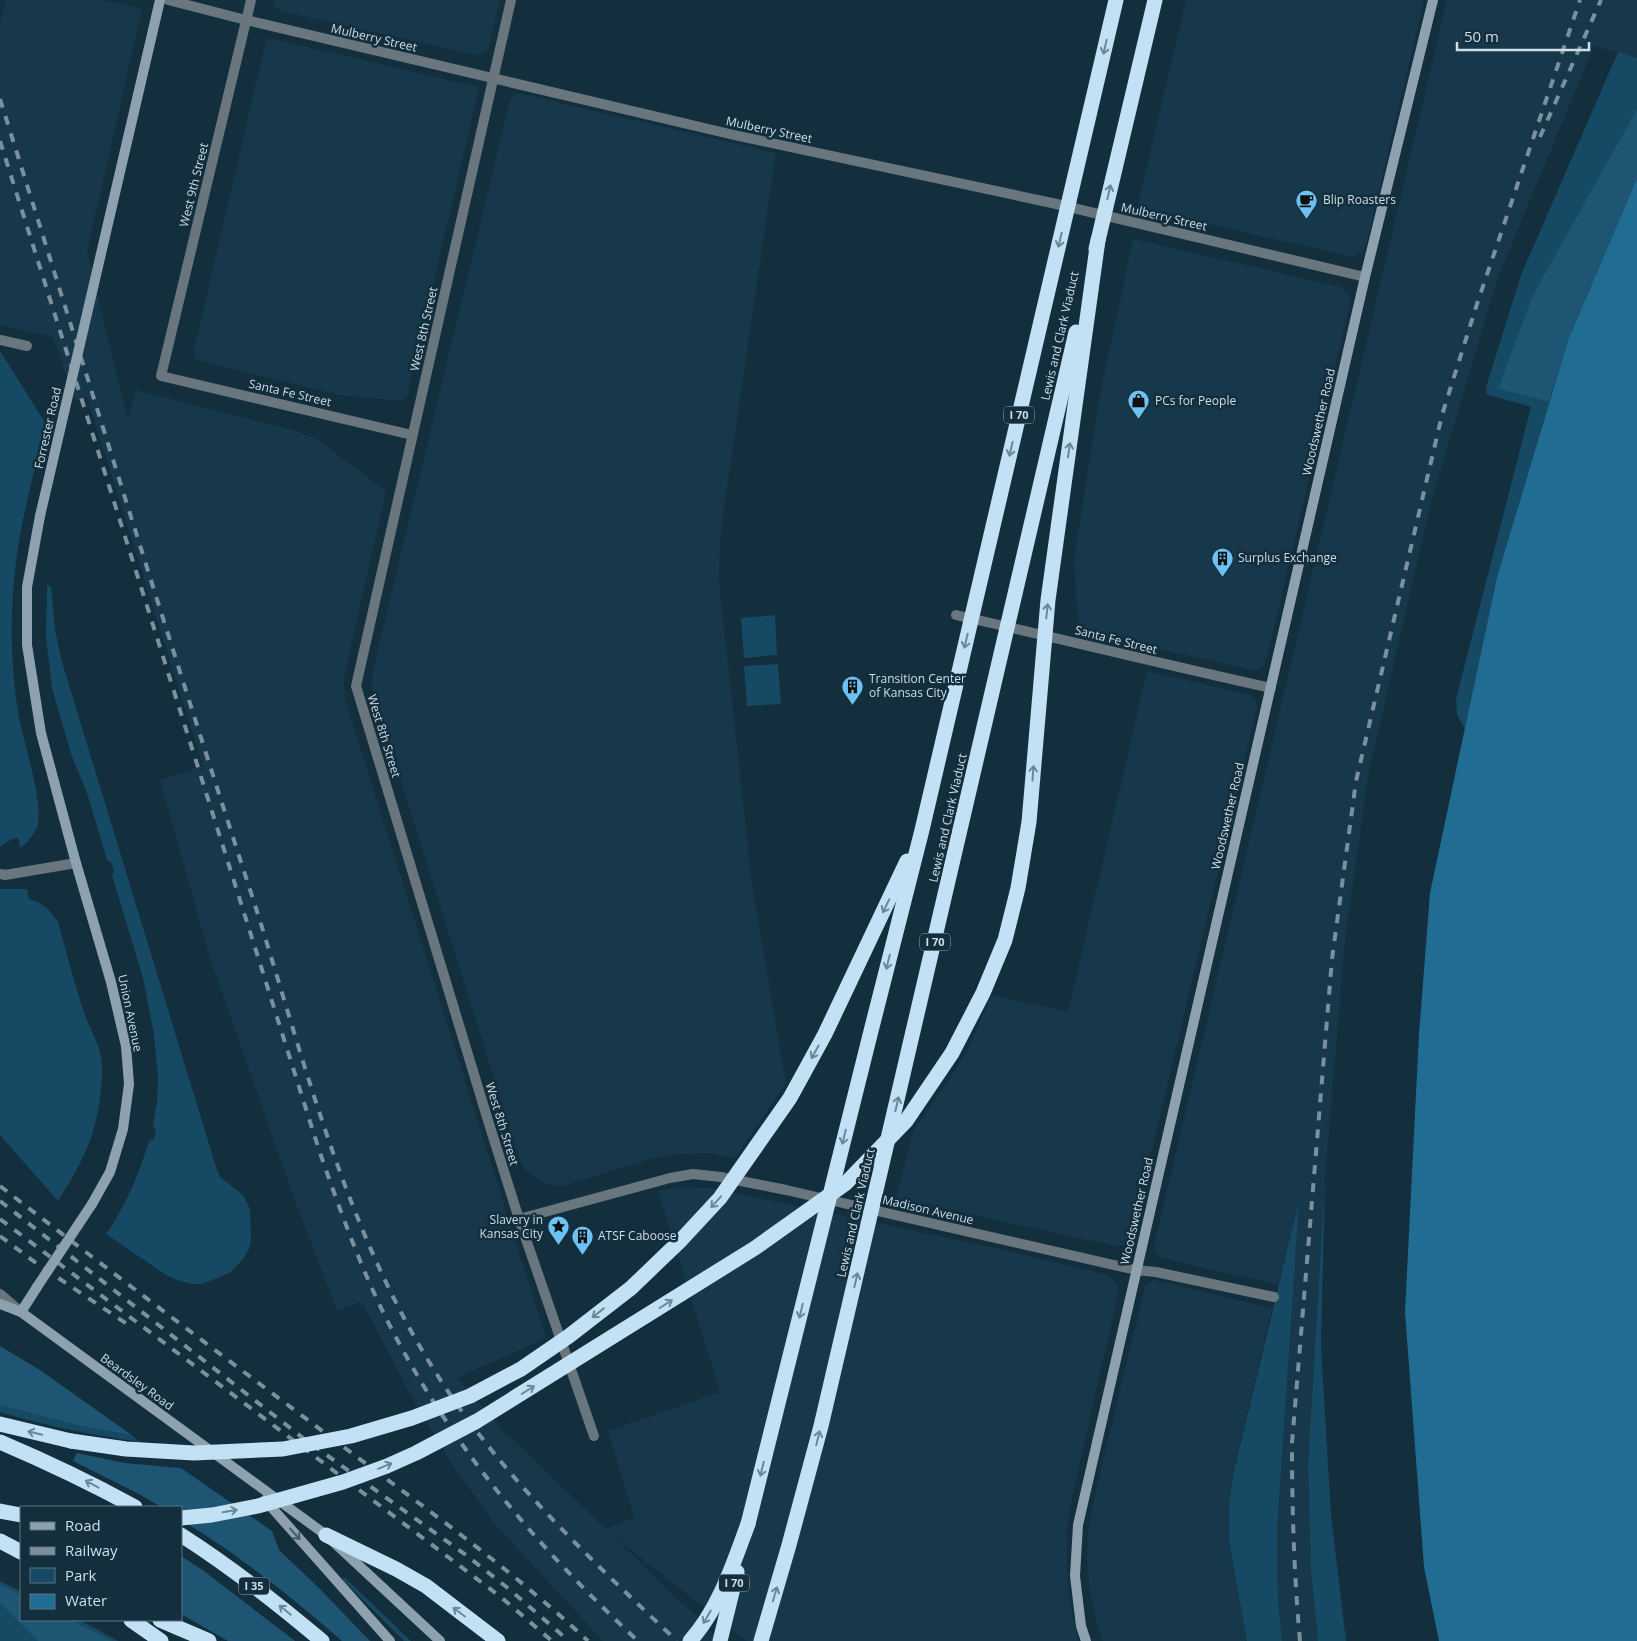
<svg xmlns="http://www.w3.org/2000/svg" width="1637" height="1641" viewBox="0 0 1637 1641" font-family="'Open Sans',sans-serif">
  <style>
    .built { fill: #17384b }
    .green { fill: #164963 }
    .forest { fill: #1d5572 }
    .water { fill: #216c92 }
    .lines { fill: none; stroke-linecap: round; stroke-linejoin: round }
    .street { stroke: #6a767e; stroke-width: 10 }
    .secondary { stroke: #8ea1ae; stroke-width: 10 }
    .highway { stroke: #c2e1f4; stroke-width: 15 }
    .rail { stroke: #7c909c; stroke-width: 4; stroke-dasharray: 9 9; stroke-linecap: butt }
    .secondary-bridge { stroke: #8ea1ae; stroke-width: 10 }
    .highway-bridge { stroke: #c2e1f4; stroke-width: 15 }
    .oneway { stroke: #6a8898 }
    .oneway2 { stroke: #445c6a }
    .labels { text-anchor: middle; stroke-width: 5; stroke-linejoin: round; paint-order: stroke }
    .shield { fill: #132e3c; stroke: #97a9b4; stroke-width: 1 }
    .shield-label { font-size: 11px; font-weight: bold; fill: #cfdee8 }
    .street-label { font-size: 12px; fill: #cfdee8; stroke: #132e3c }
    .poi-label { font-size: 12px; fill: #cfdee8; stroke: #132e3c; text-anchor: start }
  </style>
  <rect width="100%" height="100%" fill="#132e3c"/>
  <g class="built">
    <path d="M 6,0 L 104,0 L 142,9 L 87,252 L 128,419 L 136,390 L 290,429 L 317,439 L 385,490 L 385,497 L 345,672 L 344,681 L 345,699 L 546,1338 L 457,1378 L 502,1429 L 606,1529 L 634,1517 L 608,1431 L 720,1392 L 658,1191 L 678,1187 L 712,1188 L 995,1248 L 1108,1275 L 1114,1279 L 1119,1290 L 1071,1503 L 1067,1530 L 1067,1567 L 1069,1595 L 1075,1626 L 1079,1641 L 746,1641 L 611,1534 L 721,1641 L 603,1641 L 492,1521 L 449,1459 L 418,1409 L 363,1304 L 359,1302 L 337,1311 L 291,1190 L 209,955 L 160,780 L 203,766 L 87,397 L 75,401 L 53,337 L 0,325 L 0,22 Z"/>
    <path d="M 273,0 L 500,0 L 488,50 L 480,56 L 281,11 L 274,7 Z"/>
    <path d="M 1186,0 L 1424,0 L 1366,246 L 1362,252 L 1352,257 L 1345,255 L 1137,208 Z"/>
    <path d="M 1447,0 L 1637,0 L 1637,58 L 1594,46 L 1497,280 L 1431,503 L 1368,776 L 1345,940 L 1325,1178 L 1308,1464 L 1311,1571 L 1318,1641 L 1282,1641 L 1278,1599 L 1277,1531 L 1298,1205 L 1279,1285 L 1161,1258 L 1156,1254 L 1154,1246 Z"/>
    <path d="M 269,38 L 478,87 L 478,93 L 408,392 L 406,397 L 400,401 L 339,395 L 197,360 L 195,357 L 194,350 L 266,40 Z"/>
    <path d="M 517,94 L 522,94 L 776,153 L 723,515 L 720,547 L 719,582 L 752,884 L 786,1083 L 735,1158 L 708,1153 L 670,1155 L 647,1160 L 566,1185 L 554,1186 L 543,1183 L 532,1176 L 526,1170 L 520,1161 L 374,695 L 372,682 L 373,670 L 510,100 L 512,96 Z"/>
    <path d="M 1133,239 L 1341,287 L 1349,295 L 1349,308 L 1267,658 L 1264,665 L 1258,670 L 1246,669 L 1079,630 L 1074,564 L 1075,552 L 1100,394 Z"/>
    <path d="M 1147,671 L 1250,695 L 1256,702 L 1257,707 L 1131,1238 L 1124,1245 L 1115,1246 L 896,1198 L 913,1131 L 950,1079 L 968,1049 L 992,995 L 1068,1012 Z"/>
    <path d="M 1153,1280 L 1272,1308 L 1234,1470 L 1229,1504 L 1229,1541 L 1247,1641 L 1103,1641 L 1098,1627 L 1089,1587 L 1087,1557 L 1088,1532 L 1093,1503 L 1145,1286 Z"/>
  </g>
  <g class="green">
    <path d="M 1618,52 L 1637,58 L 1637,109 L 1590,196 L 1498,389 L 1549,402 L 1497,577 L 1465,729 L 1457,715 L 1456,699 L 1531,407 L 1486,394 L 1487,384 L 1521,275 Z"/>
    <path d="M 0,351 L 46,424 C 35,469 22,515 16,561 C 10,611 10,662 18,712 C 22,738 45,804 37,827 C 34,835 27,842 21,848 L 18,838 L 12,839 L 0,847 Z"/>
    <path d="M 47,585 L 51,586 L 55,630 L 62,662 L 216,1167 L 220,1177 L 243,1195 L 250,1209 L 251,1240 L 249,1249 L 243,1259 L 230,1273 L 202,1284 L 191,1284 L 177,1280 L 166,1275 L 106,1234 C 126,1206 139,1174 149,1141 L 154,1139 L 156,1131 L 153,1126 L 157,1101 L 158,1077 L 154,1034 L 143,978 L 112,875 L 114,870 L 111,862 L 107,860 L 87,793 L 71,754 L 52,688 L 46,638 Z"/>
    <path d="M 775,615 L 777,655 L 744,658 L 741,618 Z"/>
    <path d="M 778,664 L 781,704 L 747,706 L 744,666 Z"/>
    <path d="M 0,889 L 27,889 L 29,899 C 43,903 50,910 58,922 C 67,954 75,988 87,1020 C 92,1033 100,1045 101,1059 C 103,1069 102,1079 101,1089 C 97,1135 82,1163 58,1201 L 0,1135 Z"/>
    <path d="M 1325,1178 L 1321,1346 L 1331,1515 L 1346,1641 L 1318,1641 L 1311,1571 L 1308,1464 Z"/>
    <path d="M 1299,1201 L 1277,1531 L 1278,1599 L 1282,1641 L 1247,1641 L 1229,1541 L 1229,1504 L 1234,1471 Z"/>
    <path d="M 0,1405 L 77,1425 L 133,1436 L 140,1442 C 92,1435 46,1426 0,1412 Z"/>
    <path d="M 344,1577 L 411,1641 L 404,1641 L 342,1579 Z"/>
    <path d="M 0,1581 L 21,1591 L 21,1620 L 80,1620 L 118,1641 L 0,1641 Z"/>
  </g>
  <g class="forest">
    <path d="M 1637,109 L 1637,178 L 1568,340 L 1549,402 L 1498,389 L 1533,295 Z"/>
    <path d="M 0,1346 L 40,1370 L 133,1436 L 77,1425 L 0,1405 Z"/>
    <path d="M 77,1453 L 125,1463 L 181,1468 L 272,1531 L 279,1550 L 319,1588 L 370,1641 L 342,1641 C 291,1597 238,1554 181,1520 L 181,1507 L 161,1507 L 139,1494 L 73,1461 Z"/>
    <path d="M 181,1556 L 204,1571 L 295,1641 L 228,1641 L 181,1614 Z"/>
    <path d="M 0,1584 L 21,1595 L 21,1620 L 70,1620 L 112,1641 L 38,1641 L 0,1603 Z"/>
  </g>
  <path class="water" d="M 1637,178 L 1637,1641 L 1439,1641 L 1424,1567 L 1405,1312 L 1419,1034 L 1430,893 L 1497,577 L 1568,340 Z"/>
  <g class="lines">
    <g class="street">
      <path d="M 168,0 L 246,20 L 734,135 L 1052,203 L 1365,277"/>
      <path d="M 251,0 L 161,376 L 412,435"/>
      <path d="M 511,0 L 356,686 L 490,1127 L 519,1219 L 594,1436"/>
      <path d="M 0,340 L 27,346"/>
      <path d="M 956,615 C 1061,639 1166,665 1271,688"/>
      <path d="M 0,874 L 5,875 L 76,863"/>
      <path d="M 519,1219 L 670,1178 L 693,1174 L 721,1177 L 786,1190 L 1136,1270 L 1156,1272 L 1274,1297"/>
      <path d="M 0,1294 L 20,1311"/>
    </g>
    <g class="secondary">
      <path d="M 40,516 L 27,587 L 27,645 L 41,733 L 76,863 L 111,982 L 126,1046 L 129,1084 L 123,1129 L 110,1172 L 92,1204"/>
      <path d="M 0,1304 L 21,1312 L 326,1535 L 440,1641"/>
      <path d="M 21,1312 L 37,1287"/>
      <path d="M 265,1500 L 390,1641"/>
      <path d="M 1086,1641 L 1081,1626 L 1075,1576 L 1078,1525 L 1365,277 L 1433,0"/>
    </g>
    <g class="highway">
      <path d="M 0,1424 L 71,1441"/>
      <path d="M 0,1442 C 47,1462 91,1483 135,1507"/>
      <path d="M 0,1511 L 21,1515"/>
      <path d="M 181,1535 C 231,1567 277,1603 322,1641"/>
      <path d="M 326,1535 L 396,1569 L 426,1586 L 498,1641"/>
      <path d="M 0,1541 L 21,1552"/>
      <path d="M 131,1620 L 161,1641"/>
      <path d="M 160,1620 L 209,1641"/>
      <path d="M 690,1641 C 719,1609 733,1564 748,1524"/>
      <path d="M 720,1641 L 737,1572"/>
    </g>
    <g class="rail">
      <path d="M 0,99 C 84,366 167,635 254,902 C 305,1062 345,1230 436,1373 C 501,1476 589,1558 677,1641"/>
      <path d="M 1540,137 L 1601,0"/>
      <path d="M 0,141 L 319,1150 C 339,1207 359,1264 386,1318 C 449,1444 536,1546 638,1641"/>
      <path d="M 0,1186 C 111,1272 224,1357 337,1442 C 422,1506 510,1568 588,1641"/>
      <path d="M 0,1201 L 303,1438 L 466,1555 L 509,1589 L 569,1641"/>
      <path d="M 0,1219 L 452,1560 L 502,1598 L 552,1641"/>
      <path d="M 0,1236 L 36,1263 L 133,1328"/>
      <path d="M 1300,1641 C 1294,1575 1292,1509 1292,1443 L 1332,959 L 1356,781 L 1442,415 L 1477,304 L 1580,0"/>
    </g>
    <g class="secondary-bridge">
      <path d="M 40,516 L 160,0"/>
      <path d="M 37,1287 L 92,1204"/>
    </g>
    <g class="highway-bridge">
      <path d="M 1096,249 L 1155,0"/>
      <path d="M 71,1441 L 126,1449 L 194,1453 L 283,1449 L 351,1436 L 412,1418 L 470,1396 L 521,1369 L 569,1336 L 631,1288 L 681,1240 L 720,1198 L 790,1098 L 825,1034 L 907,861"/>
      <path d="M 181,1518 L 212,1515 L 258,1506 L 343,1482 L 387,1466 L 416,1453 L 477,1421 L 755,1248 L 845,1184 L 906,1121 L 952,1053 L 983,993 L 1005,940 L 1018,888 L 1029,822 L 1048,600 L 1098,240"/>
      <path d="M 748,1524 L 870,1035 L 922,830 L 1116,0"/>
      <path d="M 761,1641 L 789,1545 L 821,1426 L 1076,332"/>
    </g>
  </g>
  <defs><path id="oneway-shaft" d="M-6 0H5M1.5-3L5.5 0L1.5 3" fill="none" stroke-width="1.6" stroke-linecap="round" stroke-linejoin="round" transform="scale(1.25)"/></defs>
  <g class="oneway">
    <use href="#oneway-shaft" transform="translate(1105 47) rotate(103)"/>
    <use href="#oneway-shaft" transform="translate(1109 192) rotate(-77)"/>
    <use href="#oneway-shaft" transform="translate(1060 240) rotate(103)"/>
    <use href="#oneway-shaft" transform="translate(1011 449) rotate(103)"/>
    <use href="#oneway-shaft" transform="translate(1069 450) rotate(-82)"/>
    <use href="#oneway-shaft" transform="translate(1047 611) rotate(-84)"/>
    <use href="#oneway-shaft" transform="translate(966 641) rotate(103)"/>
    <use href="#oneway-shaft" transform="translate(1033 773) rotate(-86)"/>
    <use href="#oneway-shaft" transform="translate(886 906) rotate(116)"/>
    <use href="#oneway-shaft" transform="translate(888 962) rotate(104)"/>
    <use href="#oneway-shaft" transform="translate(815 1052) rotate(119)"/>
    <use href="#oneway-shaft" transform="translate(897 1104) rotate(-77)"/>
    <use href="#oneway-shaft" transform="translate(844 1137) rotate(104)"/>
    <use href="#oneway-shaft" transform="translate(716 1202) rotate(132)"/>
    <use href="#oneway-shaft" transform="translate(856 1280) rotate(-77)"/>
    <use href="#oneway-shaft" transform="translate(666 1304) rotate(-32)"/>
    <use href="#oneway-shaft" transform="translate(801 1311) rotate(104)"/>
    <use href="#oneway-shaft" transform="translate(598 1313) rotate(142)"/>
    <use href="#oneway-shaft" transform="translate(528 1390) rotate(-32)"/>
    <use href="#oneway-shaft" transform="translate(35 1433) rotate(-166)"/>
    <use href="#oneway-shaft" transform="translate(818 1438) rotate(-76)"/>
    <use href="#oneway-shaft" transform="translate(385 1466) rotate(-22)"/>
    <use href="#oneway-shaft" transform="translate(762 1469) rotate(104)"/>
    <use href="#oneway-shaft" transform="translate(92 1484) rotate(-152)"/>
    <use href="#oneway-shaft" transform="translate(230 1511) rotate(-10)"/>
    <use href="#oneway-shaft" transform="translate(775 1594) rotate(-73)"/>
    <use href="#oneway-shaft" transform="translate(285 1610) rotate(-141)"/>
    <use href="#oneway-shaft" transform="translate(459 1612) rotate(-143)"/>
    <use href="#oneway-shaft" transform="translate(707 1617) rotate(120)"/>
  </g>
  <use class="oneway2" href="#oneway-shaft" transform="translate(295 1534) rotate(48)"/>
  <defs>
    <symbol id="cafe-pin" viewBox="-11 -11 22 30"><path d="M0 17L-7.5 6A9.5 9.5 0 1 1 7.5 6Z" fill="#6dc2f3" stroke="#132e3c"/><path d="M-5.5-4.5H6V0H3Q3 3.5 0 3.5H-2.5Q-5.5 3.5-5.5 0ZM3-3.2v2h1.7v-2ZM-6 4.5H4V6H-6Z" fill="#111"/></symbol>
    <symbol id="shop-pin" viewBox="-11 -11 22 30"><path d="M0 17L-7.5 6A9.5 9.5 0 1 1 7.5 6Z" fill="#6dc2f3" stroke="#132e3c"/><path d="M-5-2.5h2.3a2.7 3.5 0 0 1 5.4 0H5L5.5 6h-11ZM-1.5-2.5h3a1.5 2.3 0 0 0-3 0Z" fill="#111"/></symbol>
    <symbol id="building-pin" viewBox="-11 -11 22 30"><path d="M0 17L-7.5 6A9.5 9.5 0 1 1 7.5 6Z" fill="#6dc2f3" stroke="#132e3c"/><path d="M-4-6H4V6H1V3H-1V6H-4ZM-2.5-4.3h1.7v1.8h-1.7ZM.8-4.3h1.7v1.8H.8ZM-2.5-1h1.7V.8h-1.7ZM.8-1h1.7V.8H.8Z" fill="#111"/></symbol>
    <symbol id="sight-pin" viewBox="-11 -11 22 30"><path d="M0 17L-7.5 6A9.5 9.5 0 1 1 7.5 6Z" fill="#6dc2f3" stroke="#132e3c"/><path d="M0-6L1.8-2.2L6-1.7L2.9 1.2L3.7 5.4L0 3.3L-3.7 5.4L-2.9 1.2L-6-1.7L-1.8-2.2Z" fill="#111"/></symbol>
  </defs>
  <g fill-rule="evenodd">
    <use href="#cafe-pin" x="1294" y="188" width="25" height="34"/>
    <use href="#shop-pin" x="1126" y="388" width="25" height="34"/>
    <use href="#building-pin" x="1210" y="546" width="25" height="34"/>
    <use href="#building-pin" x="840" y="674" width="25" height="34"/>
    <use href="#sight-pin" x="546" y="1214" width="25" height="34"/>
    <use href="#building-pin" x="570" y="1224" width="25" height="34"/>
  </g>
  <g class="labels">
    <g class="shield">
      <rect x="1004" y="406.5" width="30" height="17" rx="4"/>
      <rect x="920" y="933.5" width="30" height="17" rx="4"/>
      <rect x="719" y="1574.5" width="30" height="17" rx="4"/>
      <rect x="239" y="1577.5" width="30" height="17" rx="4"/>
    </g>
    <g class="shield-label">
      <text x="1019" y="419">I 70</text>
      <text x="935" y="946">I 70</text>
      <text x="734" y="1587">I 70</text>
      <text x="254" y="1590">I 35</text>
    </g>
    <g class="street-label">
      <text transform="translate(374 38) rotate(13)" y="4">Mulberry Street</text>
      <text transform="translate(769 130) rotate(12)" y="4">Mulberry Street</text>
      <text transform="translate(194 185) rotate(-76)" y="4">West 9th Street</text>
      <text transform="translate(1164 217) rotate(13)" y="4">Mulberry Street</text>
      <text transform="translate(424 329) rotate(-77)" y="4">West 8th Street</text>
      <text transform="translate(1060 336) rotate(-77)" y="4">Lewis and Clark Viaduct</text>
      <text transform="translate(290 393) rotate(13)" y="4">Santa Fe Street</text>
      <text transform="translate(1319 422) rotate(-77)" y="4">Woodswether Road</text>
      <text transform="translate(48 428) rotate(-77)" y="4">Forrester Road</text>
      <text transform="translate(1116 640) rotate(14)" y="4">Santa Fe Street</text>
      <text transform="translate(384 736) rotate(73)" y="4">West 8th Street</text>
      <text transform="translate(1228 816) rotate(-77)" y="4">Woodswether Road</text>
      <text transform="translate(948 818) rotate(-77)" y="4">Lewis and Clark Viaduct</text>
      <text transform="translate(130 1013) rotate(78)" y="4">Union Avenue</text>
      <text transform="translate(502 1124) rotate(73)" y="4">West 8th Street</text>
      <text transform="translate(928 1210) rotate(13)" y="4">Madison Avenue</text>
      <text transform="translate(1137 1211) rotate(-77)" y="4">Woodswether Road</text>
      <text transform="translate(856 1213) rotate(-77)" y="4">Lewis and Clark Viaduct</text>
      <text transform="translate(137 1382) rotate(36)" y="4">Beardsley Road</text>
    </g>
    <g class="poi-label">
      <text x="1323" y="204">Blip Roasters</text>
      <text x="1155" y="405">PCs for People</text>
      <text x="1238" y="562">Surplus Exchange</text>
      <text x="869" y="683">Transition Center<tspan x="869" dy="14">of Kansas City</tspan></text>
      <text x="543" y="1224" text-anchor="end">Slavery in<tspan x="543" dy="14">Kansas City</tspan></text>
      <text x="598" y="1240">ATSF Caboose</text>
    </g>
  </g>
  <rect x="20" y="1506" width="162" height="115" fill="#132e3c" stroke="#5e7481"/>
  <rect x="30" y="1522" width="25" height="8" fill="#8ea1ae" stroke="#5e7481"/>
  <text x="65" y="1531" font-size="15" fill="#cfdee8">Road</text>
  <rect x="30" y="1547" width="25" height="8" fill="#7c909c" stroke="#5e7481"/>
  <text x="65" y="1556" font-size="15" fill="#cfdee8">Railway</text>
  <rect x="30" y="1568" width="25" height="15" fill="#164963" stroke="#5e7481"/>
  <text x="65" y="1581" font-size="15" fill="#cfdee8">Park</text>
  <rect x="30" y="1594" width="25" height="15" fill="#216c92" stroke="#5e7481"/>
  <text x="65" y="1606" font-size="15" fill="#cfdee8">Water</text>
  <path d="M1457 42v8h132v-8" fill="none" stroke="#cfdee8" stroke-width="2.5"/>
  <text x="1464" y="42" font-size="15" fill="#cfdee8" stroke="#132e3c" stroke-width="4" paint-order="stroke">50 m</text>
</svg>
